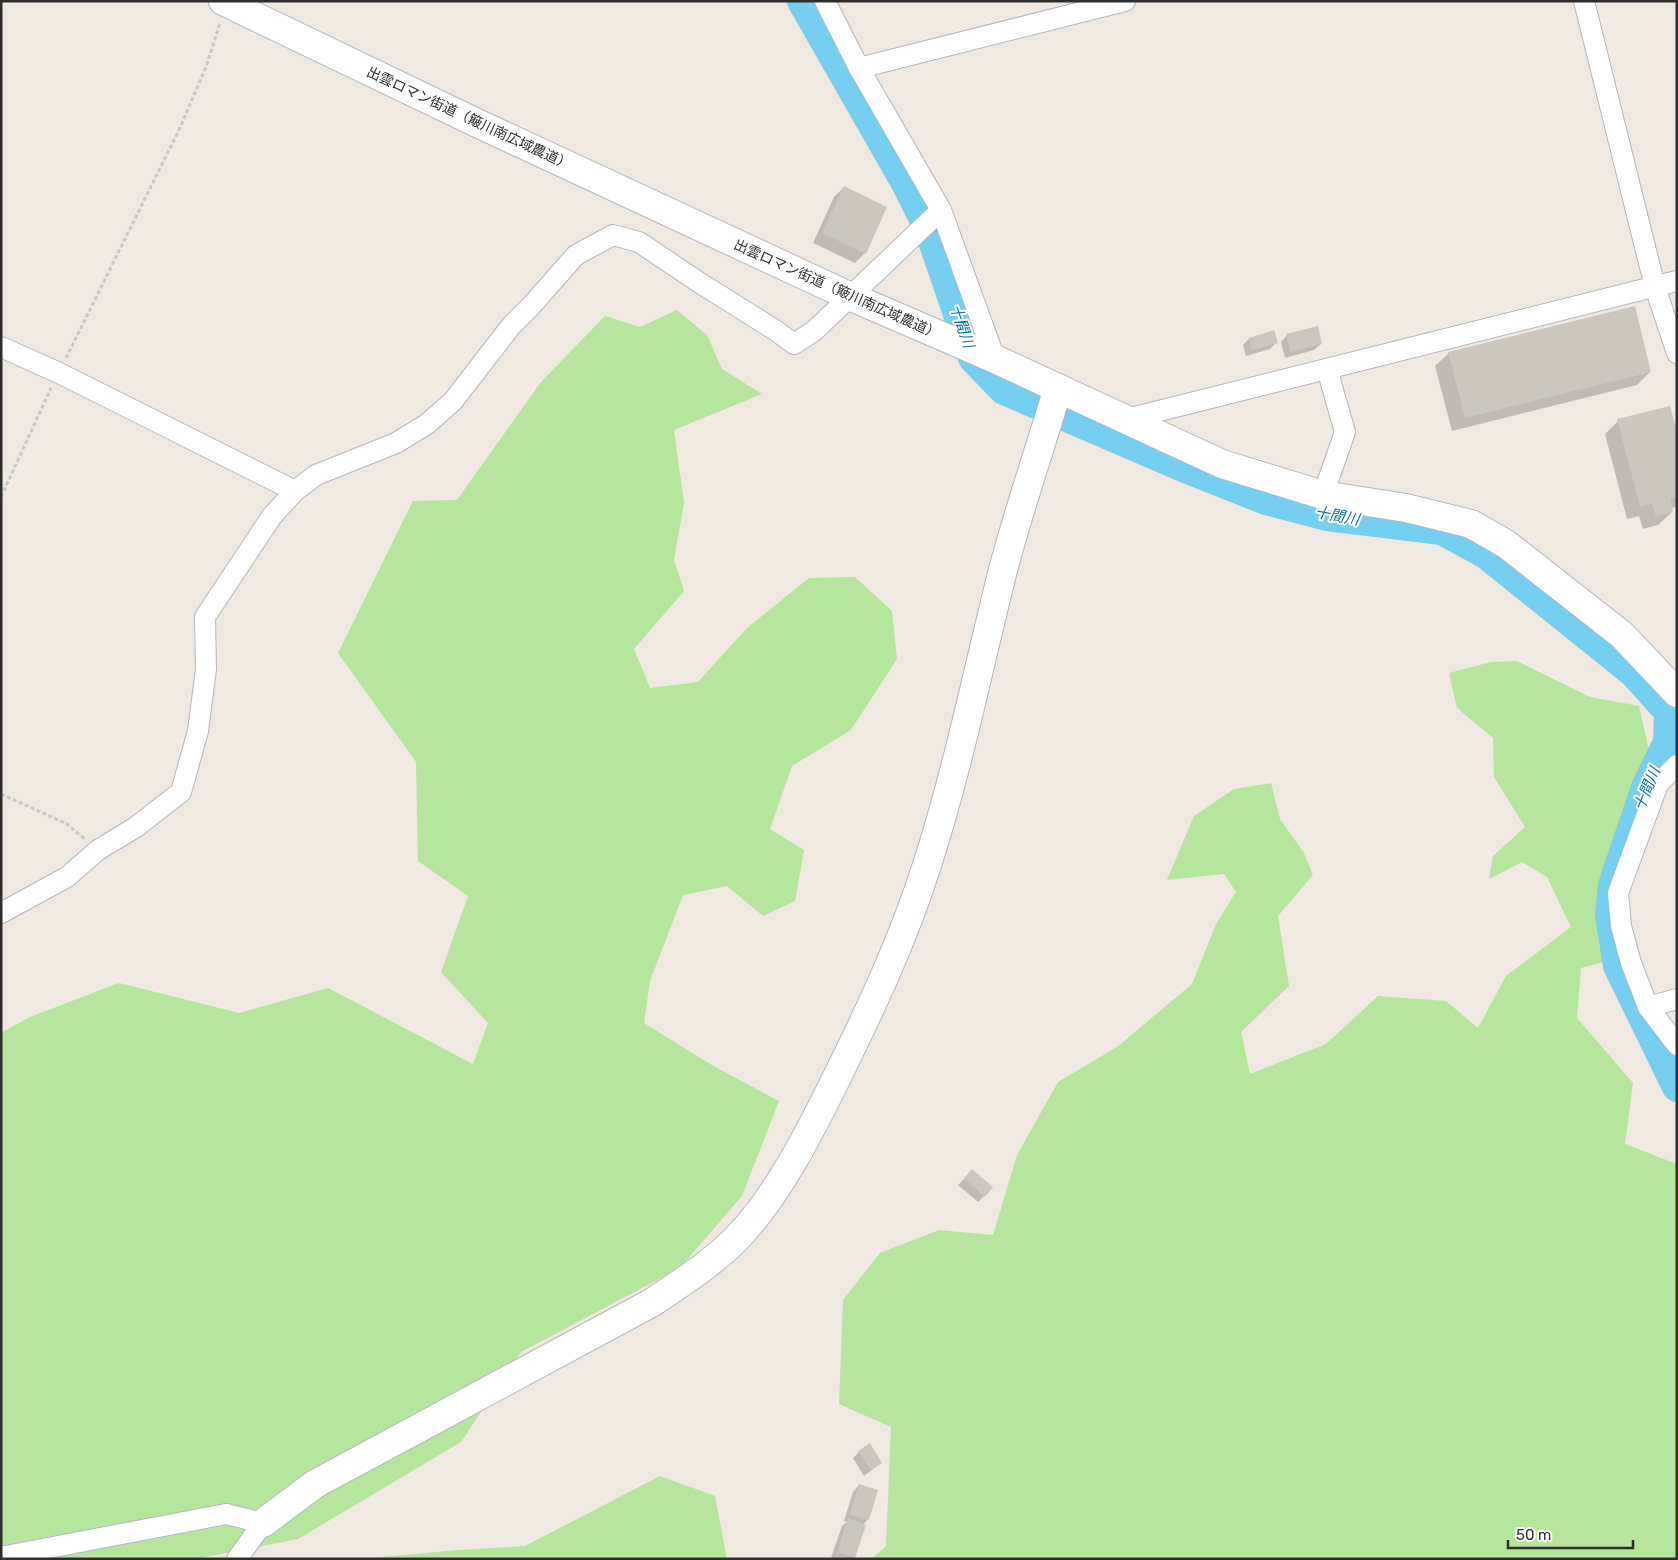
<svg xmlns="http://www.w3.org/2000/svg" width="1678" height="1560" viewBox="0 0 1678 1560" font-family="Rubik,'Noto Sans JP',sans-serif">
  <style>
    .green { fill: #b6e59e }
    .shadow { fill: #0003 }
    .lines { fill: none; stroke-linecap: round; stroke-linejoin: round }
    .river { stroke: #75cff0; stroke-width: 30 }
    .building { fill: #cbc7bf }
    .street-casing { stroke: #b4b7c1; stroke-width: 22 }
    .secondary-casing { stroke: #b4b7c1; stroke-width: 30 }
    .path { stroke: #c9c9c9; stroke-width: 3; stroke-dasharray: 4 2.5; stroke-linecap: butt }
    .street { stroke: #fff; stroke-width: 20 }
    .secondary { stroke: #fff; stroke-width: 28 }
    .labels { text-anchor: middle; stroke-width: 4; stroke-linejoin: round; paint-order: stroke }
    .street-label { font-size: 14px; fill: #2e2e2e; stroke: #fff }
    .water-label { font-size: 15px; font-style: italic; fill: #0d6fa3; stroke: #fff }
  </style>
  <rect width="100%" height="100%" fill="#efe9e1"/>
  <g class="green">
    <path d="M 677,310 L 707,335 L 722,369 L 762,394 L 674,430 L 684,503 L 674,560 L 684,591 L 634,649 L 650,688 L 698,682 L 747,628 L 809,578 L 855,577 L 892,611 L 897,659 L 851,730 L 792,766 L 770,829 L 804,850 L 795,901 L 763,916 L 727,886 L 683,895 L 650,981 L 644,1023 L 710,1064 L 779,1101 L 742,1196 L 680,1268 L 521,1352 L 461,1442 L 298,1539 L 195,1559 L 1,1559 L 1,1033 L 30,1017 L 119,983 L 239,1013 L 328,988 L 473,1064 L 488,1023 L 441,972 L 468,896 L 418,861 L 416,762 L 338,653 L 413,501 L 457,500 L 541,382 L 605,316 L 640,327 Z"/>
    <path d="M 1517,661 L 1590,697 L 1639,706 L 1649,750 L 1603,893 L 1608,961 L 1581,968 L 1577,1018 L 1633,1083 L 1625,1144 L 1677,1164 L 1677,1559 L 872,1559 L 886,1546 L 891,1427 L 839,1404 L 843,1300 L 880,1253 L 939,1230 L 993,1235 L 1017,1155 L 1058,1082 L 1117,1047 L 1192,984 L 1216,924 L 1236,892 L 1224,874 L 1167,880 L 1194,816 L 1234,789 L 1271,783 L 1280,819 L 1304,853 L 1313,875 L 1278,916 L 1289,986 L 1241,1032 L 1250,1074 L 1326,1044 L 1378,996 L 1446,1001 L 1478,1028 L 1506,976 L 1571,927 L 1547,877 L 1522,862 L 1489,879 L 1493,856 L 1525,827 L 1494,777 L 1493,738 L 1457,708 L 1449,673 L 1491,662 Z"/>
    <path d="M 660,1476 L 715,1496 L 727,1559 L 359,1559 L 459,1550 L 525,1546 Z"/>
  </g>
  <g class="shadow">
    <path d="M 844,187 L 865,253 L 855,263 L 813,243 L 834,197 Z"/>
    <path d="M 1273,332 L 1276,343 L 1270,349 L 1246,356 L 1243,345 L 1249,339 Z"/>
    <path d="M 1287,335 L 1321,344 L 1314,350 L 1285,358 L 1281,342 Z"/>
    <path d="M 1449,353 L 1650,372 L 1637,385 L 1452,431 L 1435,366 Z"/>
    <path d="M 1618,421 L 1677,436 L 1677,507 L 1671,508 L 1672,512 L 1658,525 L 1643,529 L 1639,516 L 1627,519 L 1605,434 Z"/>
    <path d="M 966,1177 L 984,1196 L 978,1202 L 958,1185 Z"/>
    <path d="M 859,1452 L 881,1463 L 864,1476 L 853,1458 Z"/>
    <path d="M 859,1485 L 868,1519 L 863,1525 L 865,1525 L 854,1558 L 831,1558 L 842,1526 L 847,1522 L 844,1521 L 853,1492 Z"/>
  </g>
  <g class="lines">
    <path class="river" d="M 802,1 L 906,183 L 929,229 L 973,358 L 1004,390 L 1183,467 L 1266,500 L 1327,516 L 1442,530 L 1486,554 L 1634,673 L 1669,712 L 1668,742 L 1646,787 L 1613,885 L 1610,915 L 1618,966 L 1677,1087"/>
  </g>
  <g class="building">
    <path d="M 844,186 L 887,207 L 866,254 L 822,233 Z"/>
    <path d="M 1635,306 L 1651,372 L 1465,418 L 1448,352 Z"/>
    <path d="M 1318,326 L 1322,344 L 1291,352 L 1286,334 Z"/>
    <path d="M 1274,330 L 1278,343 L 1252,350 L 1249,338 Z"/>
    <path d="M 1670,406 L 1677,431 L 1677,497 L 1670,499 L 1673,512 L 1656,516 L 1652,504 L 1640,507 L 1617,419 Z"/>
    <path d="M 972,1169 L 993,1187 L 985,1197 L 964,1178 Z"/>
    <path d="M 870,1443 L 882,1463 L 871,1470 L 858,1451 Z"/>
    <path d="M 859,1484 L 878,1490 L 869,1520 L 850,1515 Z"/>
    <path d="M 848,1518 L 866,1525 L 855,1558 L 837,1552 Z"/>
  </g>
  <g class="lines">
    <defs>
      <g id="street">
        <path d="M 825,1 L 859,68 L 941,210 L 995,359"/>
        <path d="M 1584,1 L 1655,287 L 1677,353"/>
        <path d="M 859,68 L 1125,1"/>
        <path d="M 1,347 L 59,373 L 295,491"/>
        <path d="M 1123,420 L 1677,281"/>
        <path d="M 1323,495 L 1345,432 L 1327,369"/>
        <path d="M 1677,765 L 1658,784 L 1618,893 L 1621,926 L 1631,963 L 1648,1007 L 1677,1045"/>
        <path d="M 1,913 L 67,877 L 98,850 L 136,827 L 181,792 L 198,731 L 206,669 L 205,617 L 272,516 L 295,491 L 316,475 L 396,443 L 427,424 L 453,401 L 511,326 L 531,306 L 576,255 L 613,235 L 639,242 L 700,283 L 775,330 L 794,344 L 814,331 L 941,210"/>
        <path d="M 1648,1007 L 1677,999"/>
        <path d="M 1,1557 L 226,1514 L 263,1523 L 237,1559"/>
      </g>
      <g id="secondary">
        <path d="M 223,1 L 477,123 L 849,296 L 995,359 L 1222,464 L 1323,495 L 1406,508 L 1471,524 L 1506,544 L 1622,635 L 1677,693"/>
        <path d="M 263,1523 L 315,1484 L 653,1302 C 682,1282 711,1264 735,1240 C 777,1198 812,1128 838,1075 C 871,1008 903,940 926,868 C 958,770 978,669 1003,570 C 1019,509 1040,449 1058,388"/>
      </g>
    </defs>
    <use href="#street" class="street-casing"/>
    <use href="#secondary" class="secondary-casing"/>
    <g class="path">
      <path d="M 66,358 L 179,130 L 206,67 L 220,23"/>
      <path d="M 1,497 L 51,388"/>
      <path d="M 1,794 L 67,824 L 86,840"/>
    </g>
    <use href="#street" class="street"/>
    <use href="#secondary" class="secondary"/>
  </g>
  <g class="labels">
    <g class="street-label">
      <text transform="translate(469 118) rotate(25)" y="5">出雲ロマン街道（簸川南広域農道）</text>
      <text transform="translate(837 289) rotate(24)" y="5">出雲ロマン街道（簸川南広域農道）</text>
    </g>
    <g class="water-label">
      <text transform="translate(962 326) rotate(71)" y="5">十間川</text>
      <text transform="translate(1337 516) rotate(10)" y="5">十間川</text>
      <text transform="translate(1647 789) rotate(-68)" y="5">十間川</text>
    </g>
  </g>
  <rect width="1678" height="1560" fill="none" stroke="#2e2e2e" stroke-width="5"/>
  <path d="M1508 1540v8h125v-8" fill="none" stroke="#2e2e2e" stroke-width="2.5"/>
  <text x="1516" y="1540" font-size="15" fill="#2e2e2e" stroke="#ffffff" stroke-width="4" paint-order="stroke">50 m</text>
</svg>
